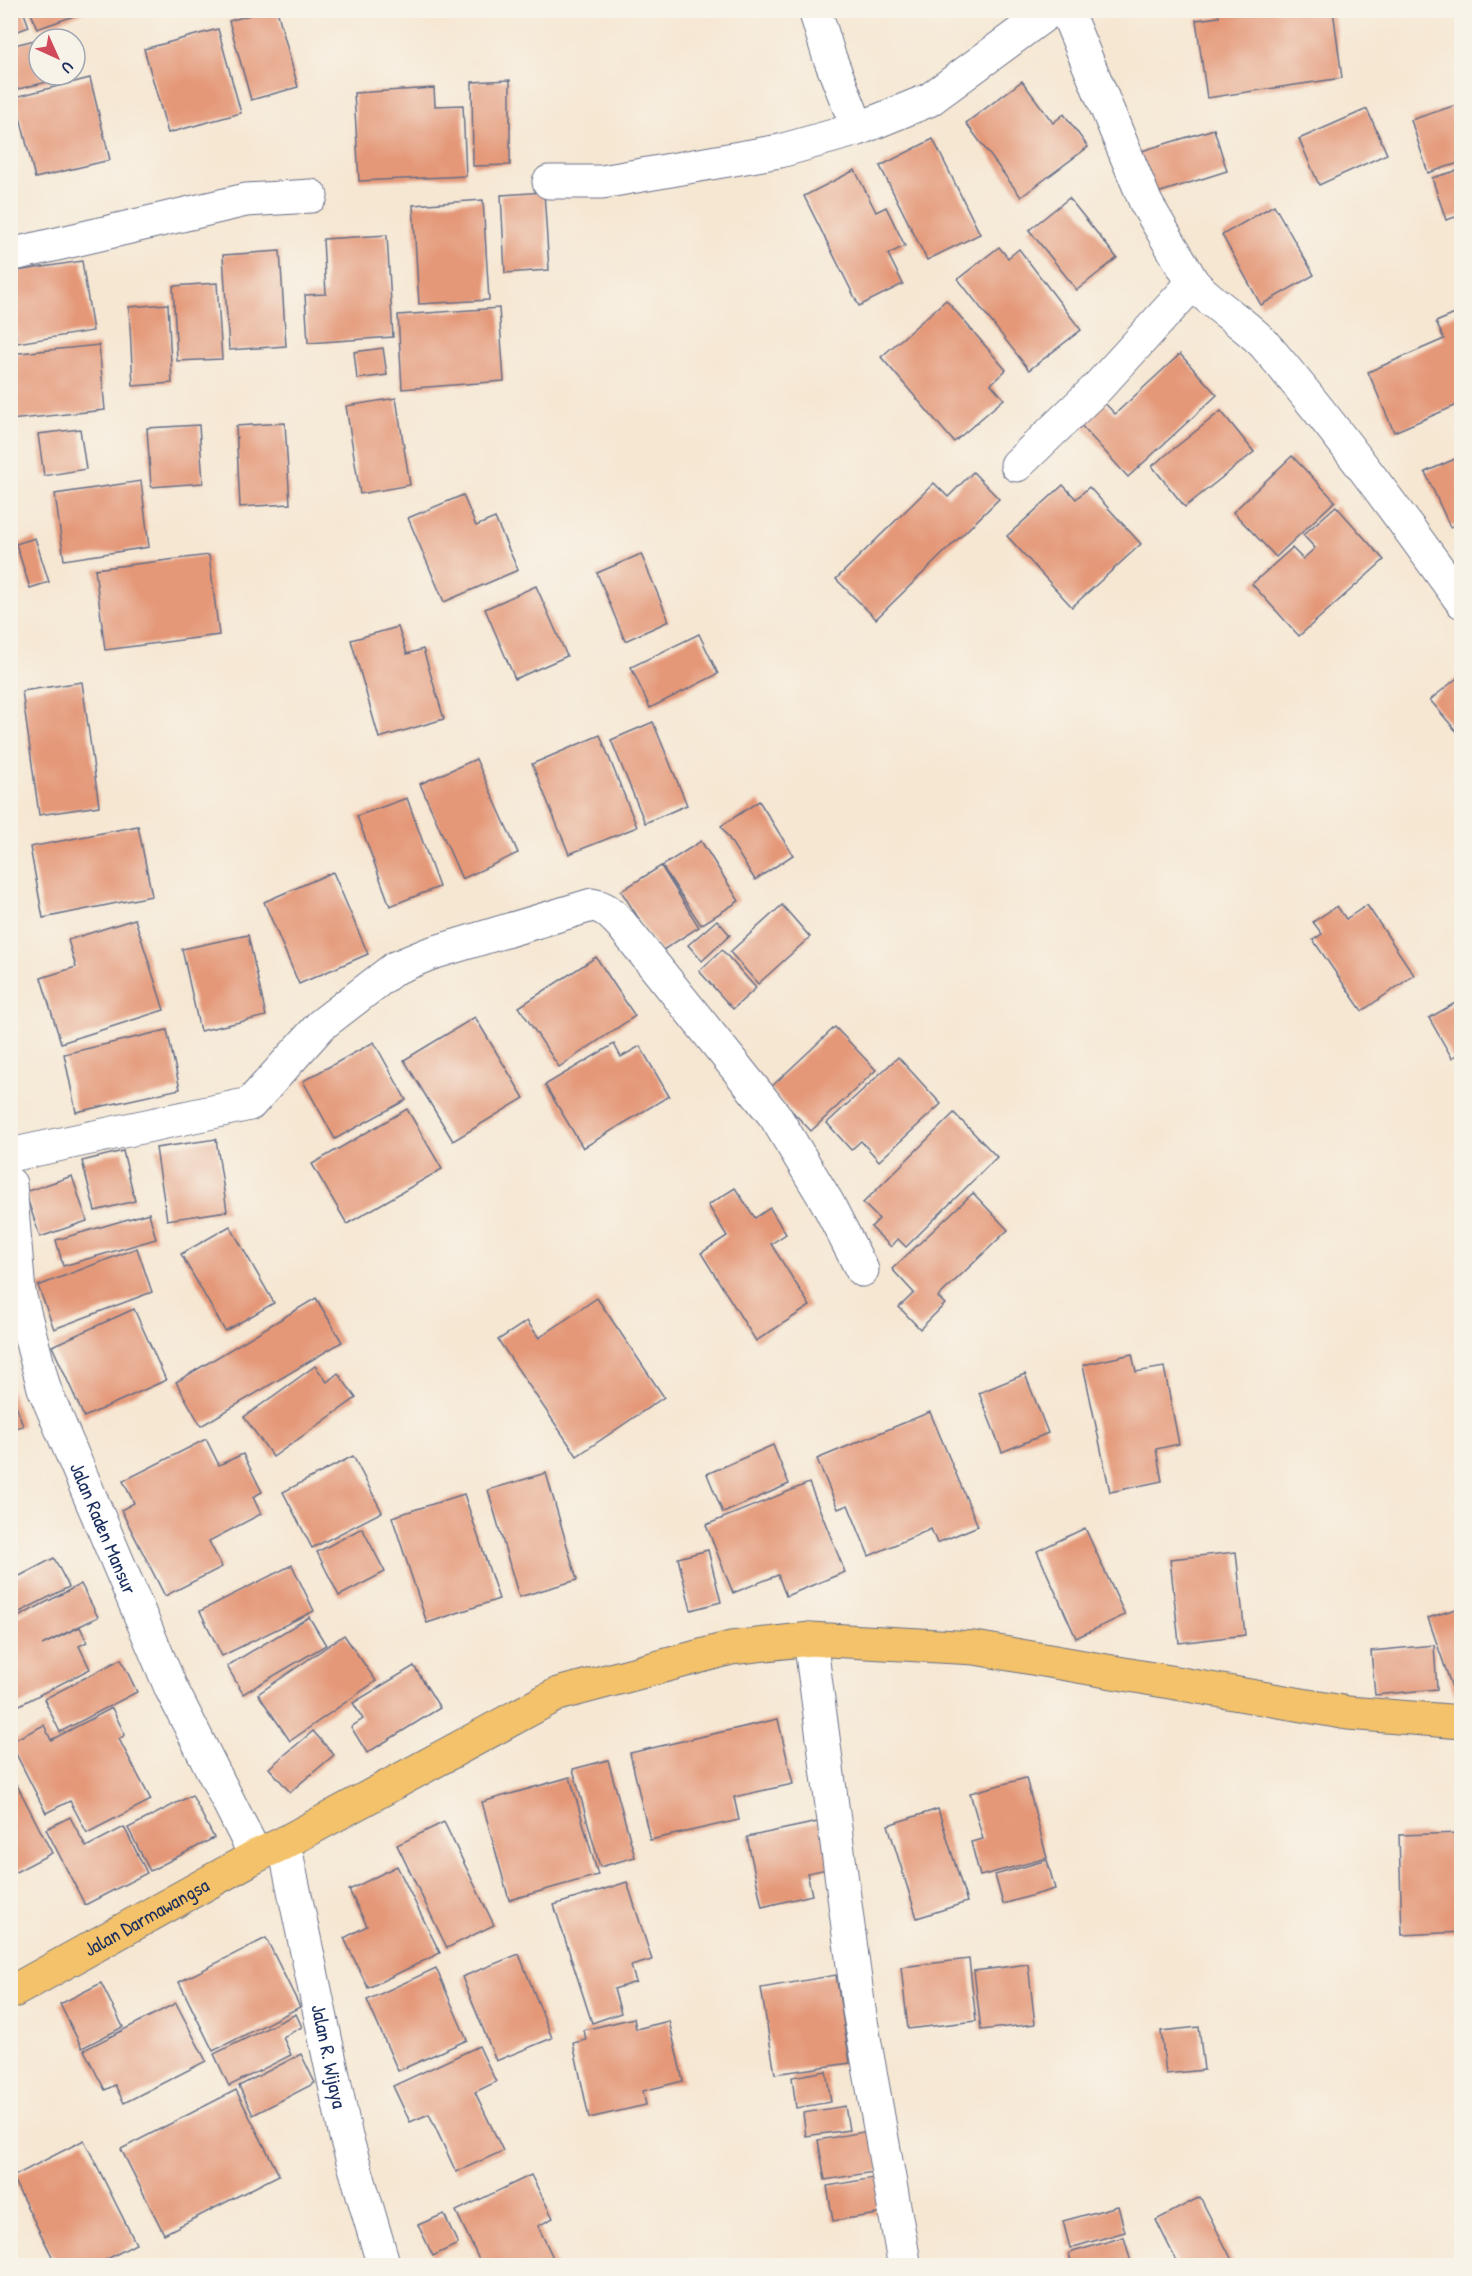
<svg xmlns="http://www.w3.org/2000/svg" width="1472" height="2276" viewBox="0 0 1472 2276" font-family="'Patrick Hand',sans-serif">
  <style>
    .building { fill: #e49878 }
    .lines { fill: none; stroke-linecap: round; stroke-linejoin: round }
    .minor-casing { stroke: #686f87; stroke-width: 35 }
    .major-casing { stroke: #686f87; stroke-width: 35 }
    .minor { stroke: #fff; stroke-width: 33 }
    .major { stroke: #f3c26a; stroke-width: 33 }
    .labels { text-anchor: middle; stroke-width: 4.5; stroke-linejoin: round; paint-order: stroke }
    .street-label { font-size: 20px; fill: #1b2f5e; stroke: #f7f3e8 }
  </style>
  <rect width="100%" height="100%" fill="#f7f3e8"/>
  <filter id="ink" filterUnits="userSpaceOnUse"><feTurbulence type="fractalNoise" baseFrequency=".0167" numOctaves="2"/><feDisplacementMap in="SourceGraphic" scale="12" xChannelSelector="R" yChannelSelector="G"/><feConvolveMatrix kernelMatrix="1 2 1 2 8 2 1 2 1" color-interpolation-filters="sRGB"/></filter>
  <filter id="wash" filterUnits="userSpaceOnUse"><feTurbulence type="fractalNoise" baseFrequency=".008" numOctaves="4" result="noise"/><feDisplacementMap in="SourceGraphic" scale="24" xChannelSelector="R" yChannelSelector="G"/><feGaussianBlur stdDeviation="1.35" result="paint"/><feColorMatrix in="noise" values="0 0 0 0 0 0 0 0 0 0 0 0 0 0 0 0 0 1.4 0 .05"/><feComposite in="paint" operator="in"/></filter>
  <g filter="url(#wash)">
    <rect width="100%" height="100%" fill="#f6e7d3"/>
    <g id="blocks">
      <g class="building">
        <path d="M 10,10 L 23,10 L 29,27 L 10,34 Z"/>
        <path d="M 30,10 L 88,10 L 88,11 L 37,29 Z"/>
        <path d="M 267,10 L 277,10 L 298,87 L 251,100 L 229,21 Z"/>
        <path d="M 1218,10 L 1333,10 L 1342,78 L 1207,98 L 1196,20 L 1219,17 Z"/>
        <path d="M 218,29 L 241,113 L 168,133 L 144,49 Z"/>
        <path d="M 39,39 L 39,75 L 63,75 L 64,78 L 10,91 L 10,46 Z"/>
        <path d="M 90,78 L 110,160 L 35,178 L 15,97 Z"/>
        <path d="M 510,80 L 510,165 L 473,166 L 472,82 Z"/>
        <path d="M 1022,81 L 1053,123 L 1064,114 L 1088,147 L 1021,197 L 966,123 Z"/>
        <path d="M 434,88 L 435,106 L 463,105 L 466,176 L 359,181 L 354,93 Z"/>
        <path d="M 1462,103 L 1462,162 L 1428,173 L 1411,120 Z"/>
        <path d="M 1367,109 L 1387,154 L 1319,185 L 1299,139 Z"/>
        <path d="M 1214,129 L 1227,171 L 1148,196 L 1135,153 Z"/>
        <path d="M 933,139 L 980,234 L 927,260 L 880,166 Z"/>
        <path d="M 1462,169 L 1462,215 L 1446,220 L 1432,178 Z"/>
        <path d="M 855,170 L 876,212 L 886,207 L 905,246 L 888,254 L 903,284 L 859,306 L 804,196 Z"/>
        <path d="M 544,192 L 549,270 L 505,273 L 501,195 Z"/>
        <path d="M 1069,198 L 1117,258 L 1077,290 L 1029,230 Z"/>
        <path d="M 483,200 L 489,300 L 419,304 L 413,205 Z"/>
        <path d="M 1274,205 L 1314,275 L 1261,305 L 1222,235 Z"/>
        <path d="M 387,235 L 393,337 L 308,343 L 305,295 L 326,294 L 323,239 Z"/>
        <path d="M 999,247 L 1008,258 L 1019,249 L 1081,330 L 1029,370 L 958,279 Z"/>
        <path d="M 280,251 L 286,346 L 229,350 L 223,255 Z"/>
        <path d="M 82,261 L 93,331 L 17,343 L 10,300 L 10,272 Z"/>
        <path d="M 217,283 L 222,359 L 177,361 L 173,286 Z"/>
        <path d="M 946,300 L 1006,370 L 991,384 L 1004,399 L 954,442 L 881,357 Z"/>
        <path d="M 168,304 L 172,383 L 133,386 L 129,307 Z"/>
        <path d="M 499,308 L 504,381 L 402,389 L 398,315 Z"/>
        <path d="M 1462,311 L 1462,403 L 1394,432 L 1368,372 L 1444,339 L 1436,322 Z"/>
        <path d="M 99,345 L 105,410 L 10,420 L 10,354 Z"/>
        <path d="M 383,348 L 387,375 L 357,379 L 354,352 Z"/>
        <path d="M 1180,354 L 1217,395 L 1128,477 L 1078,422 L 1102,400 L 1115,414 Z"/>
        <path d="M 396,398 L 410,485 L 360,494 L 346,406 Z"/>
        <path d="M 1221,411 L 1254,452 L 1185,507 L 1152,466 Z"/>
        <path d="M 285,423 L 290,504 L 240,507 L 236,426 Z"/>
        <path d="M 199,425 L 203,483 L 151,487 L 147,428 Z"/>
        <path d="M 80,429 L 86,469 L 44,476 L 38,434 Z"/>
        <path d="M 1292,456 L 1335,501 L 1276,557 L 1233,512 Z"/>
        <path d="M 1462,456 L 1462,522 L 1450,527 L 1425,472 Z"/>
        <path d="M 973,472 L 999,499 L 876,619 L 836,579 L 934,483 L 948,497 Z"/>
        <path d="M 141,481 L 149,547 L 64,560 L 55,494 Z"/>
        <path d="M 1063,485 L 1076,499 L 1089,487 L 1141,544 L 1072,607 L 1007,536 Z"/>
        <path d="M 463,495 L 476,526 L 495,518 L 518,570 L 444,602 L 408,518 Z"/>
        <path d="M 1336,506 L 1384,560 L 1299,636 L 1252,584 L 1292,548 L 1303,559 L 1315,548 L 1303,535 Z"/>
        <path d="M 35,538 L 49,582 L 30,588 L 16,544 Z"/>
        <path d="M 641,554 L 669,621 L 625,641 L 597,573 Z"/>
        <path d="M 209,555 L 219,635 L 105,650 L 95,569 Z"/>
        <path d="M 536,586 L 567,656 L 515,679 L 485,609 Z"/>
        <path d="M 398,627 L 407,654 L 423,649 L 444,719 L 379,738 L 351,640 Z"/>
        <path d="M 699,634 L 718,674 L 650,708 L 631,667 Z"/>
        <path d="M 1462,674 L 1462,738 L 1430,700 Z"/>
        <path d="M 82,682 L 99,806 L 39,815 L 22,691 Z"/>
        <path d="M 653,722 L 687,805 L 645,823 L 611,740 Z"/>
        <path d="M 600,735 L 637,827 L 569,854 L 532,764 Z"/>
        <path d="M 476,759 L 518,853 L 462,879 L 420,784 Z"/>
        <path d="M 407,798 L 439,887 L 390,906 L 357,816 Z"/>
        <path d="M 759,801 L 793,855 L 755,880 L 721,826 Z"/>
        <path d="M 138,826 L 152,896 L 43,918 L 30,847 Z"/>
        <path d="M 701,841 L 739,901 L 701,925 L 662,866 Z"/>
        <path d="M 661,866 L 699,927 L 660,952 L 621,891 Z"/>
        <path d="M 333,872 L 368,954 L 299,984 L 264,902 Z"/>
        <path d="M 782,905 L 810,937 L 758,984 L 730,952 Z"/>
        <path d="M 1367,905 L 1414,975 L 1362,1011 L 1313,940 L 1322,934 L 1313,922 L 1337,906 L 1346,919 Z"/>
        <path d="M 135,919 L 164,1010 L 61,1043 L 41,978 L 76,967 L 68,940 Z"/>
        <path d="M 717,920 L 730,935 L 702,961 L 688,945 Z"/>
        <path d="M 248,935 L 266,1016 L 200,1031 L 182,949 Z"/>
        <path d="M 722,950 L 756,988 L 733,1009 L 699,971 Z"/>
        <path d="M 596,957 L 635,1016 L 559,1067 L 519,1007 Z"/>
        <path d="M 1462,999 L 1462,1052 L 1452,1058 L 1429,1018 Z"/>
        <path d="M 475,1017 L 524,1098 L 453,1141 L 404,1060 Z"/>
        <path d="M 835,1027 L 876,1070 L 811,1131 L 770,1088 Z"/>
        <path d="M 167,1030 L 180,1089 L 76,1112 L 64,1054 Z"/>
        <path d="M 374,1042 L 406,1100 L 335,1139 L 303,1081 Z"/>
        <path d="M 614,1044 L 621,1057 L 640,1046 L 669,1096 L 583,1148 L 545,1085 Z"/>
        <path d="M 898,1057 L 941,1104 L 879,1161 L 861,1141 L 851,1150 L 827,1123 Z"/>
        <path d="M 407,1109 L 442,1169 L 347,1224 L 312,1164 Z"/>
        <path d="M 954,1113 L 997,1157 L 906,1247 L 898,1239 L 891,1247 L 871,1227 L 879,1219 L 863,1203 Z"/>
        <path d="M 216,1139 L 227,1211 L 167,1220 L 156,1148 Z"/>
        <path d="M 123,1151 L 135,1201 L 95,1211 L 82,1161 Z"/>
        <path d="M 72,1176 L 87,1221 L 40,1237 L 25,1192 Z"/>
        <path d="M 735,1188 L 755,1218 L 770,1208 L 786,1234 L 771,1244 L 810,1306 L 756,1341 L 701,1253 L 727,1236 L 708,1205 Z"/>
        <path d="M 973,1193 L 1008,1230 L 938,1297 L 945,1304 L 920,1329 L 899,1307 L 914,1293 L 892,1269 Z"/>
        <path d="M 149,1213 L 156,1239 L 63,1266 L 56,1240 Z"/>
        <path d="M 230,1226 L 274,1303 L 225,1331 L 181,1254 Z"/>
        <path d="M 137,1248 L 152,1292 L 54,1329 L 38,1286 Z"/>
        <path d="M 316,1298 L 342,1342 L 201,1426 L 176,1382 Z"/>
        <path d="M 597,1298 L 664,1397 L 577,1456 L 498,1340 L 527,1321 L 539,1338 Z"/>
        <path d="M 134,1309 L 166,1380 L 84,1417 L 52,1346 Z"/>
        <path d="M 1132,1354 L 1136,1372 L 1164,1367 L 1179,1444 L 1156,1449 L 1162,1481 L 1110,1492 L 1083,1365 Z"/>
        <path d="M 315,1366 L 327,1382 L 338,1373 L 356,1398 L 273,1457 L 244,1417 Z"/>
        <path d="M 1025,1374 L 1048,1433 L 1002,1452 L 979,1393 Z"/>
        <path d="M 10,1387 L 23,1426 L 10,1429 Z"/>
        <path d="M 930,1412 L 978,1526 L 937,1543 L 931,1529 L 869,1556 L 848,1505 L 838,1509 L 817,1459 Z"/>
        <path d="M 206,1439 L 219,1465 L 243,1454 L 262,1492 L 253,1497 L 261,1514 L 209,1541 L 222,1567 L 165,1596 L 121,1510 L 134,1503 L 123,1481 Z"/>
        <path d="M 773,1445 L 789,1484 L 723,1513 L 707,1474 Z"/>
        <path d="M 353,1456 L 382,1512 L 312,1548 L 283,1492 Z"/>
        <path d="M 546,1473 L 577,1580 L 519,1597 L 488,1490 Z"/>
        <path d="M 809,1483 L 845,1572 L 786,1596 L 778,1575 L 733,1593 L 706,1525 Z"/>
        <path d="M 464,1494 L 499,1599 L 427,1623 L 392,1517 Z"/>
        <path d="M 362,1528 L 385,1572 L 339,1596 L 317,1552 Z"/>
        <path d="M 1085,1528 L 1125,1615 L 1076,1638 L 1037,1551 Z"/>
        <path d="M 708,1550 L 721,1602 L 691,1610 L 678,1558 Z"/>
        <path d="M 1236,1552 L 1245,1635 L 1179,1643 L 1170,1559 Z"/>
        <path d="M 54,1558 L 69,1587 L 10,1617 L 10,1581 Z"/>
        <path d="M 292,1565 L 314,1611 L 222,1656 L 200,1611 Z"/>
        <path d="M 81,1584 L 98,1617 L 42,1645 L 80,1627 L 87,1642 L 79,1646 L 90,1669 L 10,1710 L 10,1621 Z"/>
        <path d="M 1462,1607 L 1462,1693 L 1455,1696 L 1428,1618 Z"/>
        <path d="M 309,1617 L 326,1645 L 243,1694 L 227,1666 Z"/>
        <path d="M 344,1635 L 376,1681 L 290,1741 L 258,1694 Z"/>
        <path d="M 1434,1645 L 1437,1689 L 1375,1695 L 1371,1651 Z"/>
        <path d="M 121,1659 L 137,1692 L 60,1732 L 44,1699 Z"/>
        <path d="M 414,1666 L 440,1708 L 367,1753 L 351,1727 L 363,1719 L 353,1703 Z"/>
        <path d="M 112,1708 L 125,1735 L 119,1739 L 151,1800 L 87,1833 L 70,1801 L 46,1813 L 10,1742 L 44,1725 L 51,1740 Z"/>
        <path d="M 778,1719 L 793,1784 L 734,1797 L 739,1820 L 650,1840 L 630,1753 Z"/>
        <path d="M 313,1731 L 334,1755 L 290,1792 L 269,1768 Z"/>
        <path d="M 608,1760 L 635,1857 L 600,1867 L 573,1769 Z"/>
        <path d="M 570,1777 L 598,1875 L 509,1900 L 482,1802 Z"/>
        <path d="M 1026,1778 L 1047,1858 L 980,1876 L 971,1842 L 983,1839 L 970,1793 Z"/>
        <path d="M 17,1785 L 52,1853 L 10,1875 L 10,1788 Z"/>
        <path d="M 192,1795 L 214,1838 L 150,1871 L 128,1828 Z"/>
        <path d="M 938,1809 L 967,1902 L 917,1918 L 888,1825 Z"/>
        <path d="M 70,1817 L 86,1847 L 124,1827 L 147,1873 L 85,1905 L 46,1829 Z"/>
        <path d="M 823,1821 L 833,1868 L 807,1873 L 812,1895 L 762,1907 L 747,1837 Z"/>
        <path d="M 444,1822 L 494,1925 L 447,1948 L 397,1845 Z"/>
        <path d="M 1462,1833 L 1462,1932 L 1402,1935 L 1399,1835 Z"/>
        <path d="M 1047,1860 L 1055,1889 L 1003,1904 L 995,1875 Z"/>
        <path d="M 397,1866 L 440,1953 L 368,1988 L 344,1938 L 367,1926 L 349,1890 Z"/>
        <path d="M 627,1882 L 652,1960 L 631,1966 L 636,1982 L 614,1989 L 621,2013 L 592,2023 L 554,1905 Z"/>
        <path d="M 266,1938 L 300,2007 L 213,2051 L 179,1982 Z"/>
        <path d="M 519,1954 L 552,2038 L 496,2061 L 462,1977 Z"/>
        <path d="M 969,1959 L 976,2021 L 908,2029 L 901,1967 Z"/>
        <path d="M 1028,1964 L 1035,2024 L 981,2030 L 974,1971 Z"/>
        <path d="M 436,1968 L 467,2040 L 398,2071 L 367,2000 Z"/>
        <path d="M 836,1975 L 850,2063 L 775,2074 L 761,1988 Z"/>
        <path d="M 101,1983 L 123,2027 L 82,2048 L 60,2004 Z"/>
        <path d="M 176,2003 L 206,2061 L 124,2103 L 115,2085 L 105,2090 L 84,2050 Z"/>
        <path d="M 296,2014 L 302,2027 L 283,2037 L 291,2055 L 229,2086 L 214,2054 Z"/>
        <path d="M 634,2018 L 636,2029 L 669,2021 L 683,2081 L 643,2091 L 646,2105 L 589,2118 L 573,2043 L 586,2040 L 584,2030 Z"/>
        <path d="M 1199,2027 L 1204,2070 L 1166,2074 L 1161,2031 Z"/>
        <path d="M 479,2046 L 496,2082 L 475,2092 L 503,2151 L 456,2172 L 429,2114 L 410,2122 L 393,2086 Z"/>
        <path d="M 301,2054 L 315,2083 L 253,2115 L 239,2086 Z"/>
        <path d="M 826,2071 L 831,2102 L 796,2108 L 792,2077 Z"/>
        <path d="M 236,2090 L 279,2175 L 164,2234 L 121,2149 Z"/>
        <path d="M 845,2106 L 849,2130 L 806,2136 L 803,2113 Z"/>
        <path d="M 874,2130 L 880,2171 L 825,2180 L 818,2140 Z"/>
        <path d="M 84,2140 L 136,2244 L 94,2266 L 57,2266 L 12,2177 Z"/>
        <path d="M 531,2175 L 553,2218 L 538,2226 L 557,2266 L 482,2266 L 456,2211 Z"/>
        <path d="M 885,2176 L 890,2212 L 833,2221 L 827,2186 Z"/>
        <path d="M 1200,2197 L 1235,2266 L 1179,2266 L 1156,2220 Z"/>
        <path d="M 1118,2206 L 1125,2232 L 1070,2248 L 1063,2221 Z"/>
        <path d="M 444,2214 L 458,2244 L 433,2256 L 418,2225 Z"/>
        <path d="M 1124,2237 L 1132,2266 L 1072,2266 L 1069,2253 Z"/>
      </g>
    </g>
  </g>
  <g filter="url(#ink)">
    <use href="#blocks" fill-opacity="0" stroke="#686f87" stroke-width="1.5"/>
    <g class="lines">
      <defs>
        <g id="minor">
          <path d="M 815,10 L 829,56 L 858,129"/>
          <path d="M 1066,10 L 1146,203 L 1193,283"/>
          <path d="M 549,182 L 602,182 L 780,151 L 858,129 L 929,100 L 1051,10"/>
          <path d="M 10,255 L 246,200 L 311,196"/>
          <path d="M 1017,465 L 1097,388 L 1193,283 C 1214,306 1245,323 1265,345 C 1335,427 1399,514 1462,602"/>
          <path d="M 10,1155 L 250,1104 L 321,1025 L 395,968 L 429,954 L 592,905 C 606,907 611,914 621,924 L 775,1116 L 827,1202 L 862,1270"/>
          <path id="s1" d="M 10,1184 L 19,1293 L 44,1388 L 171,1688 L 256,1856"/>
          <path d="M 810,1639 L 859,2010 L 904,2262"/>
          <path id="s2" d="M 284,1843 L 346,2137 L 384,2266"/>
        </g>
        <g id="major">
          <path id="s3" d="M 10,1993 L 256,1856 L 284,1843 L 558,1694 L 731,1648 L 810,1639 L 975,1648 L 1348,1713 L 1462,1722"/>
        </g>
      </defs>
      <use href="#minor" class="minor-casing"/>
      <use href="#major" class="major-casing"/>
      <use href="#minor" class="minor"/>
      <use href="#major" class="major"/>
    </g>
  </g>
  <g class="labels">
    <g class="street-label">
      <text dy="7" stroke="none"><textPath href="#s1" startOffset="360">Jalan Raden Mansur</textPath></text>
      <text dy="7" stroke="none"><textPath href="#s3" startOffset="156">Jalan Darmawangsa</textPath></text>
      <text dy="7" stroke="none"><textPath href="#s2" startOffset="218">Jalan R. Wijaya</textPath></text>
    </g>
  </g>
  <rect width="1472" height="2276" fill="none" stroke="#f7f3e8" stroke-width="36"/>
  <g transform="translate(57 57) rotate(135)"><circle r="28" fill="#f7f3e8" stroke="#9fa5b1" stroke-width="1.5"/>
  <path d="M0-4.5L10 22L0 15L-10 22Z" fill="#d1495b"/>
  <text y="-9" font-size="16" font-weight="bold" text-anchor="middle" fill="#1b2f5e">U</text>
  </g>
</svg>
